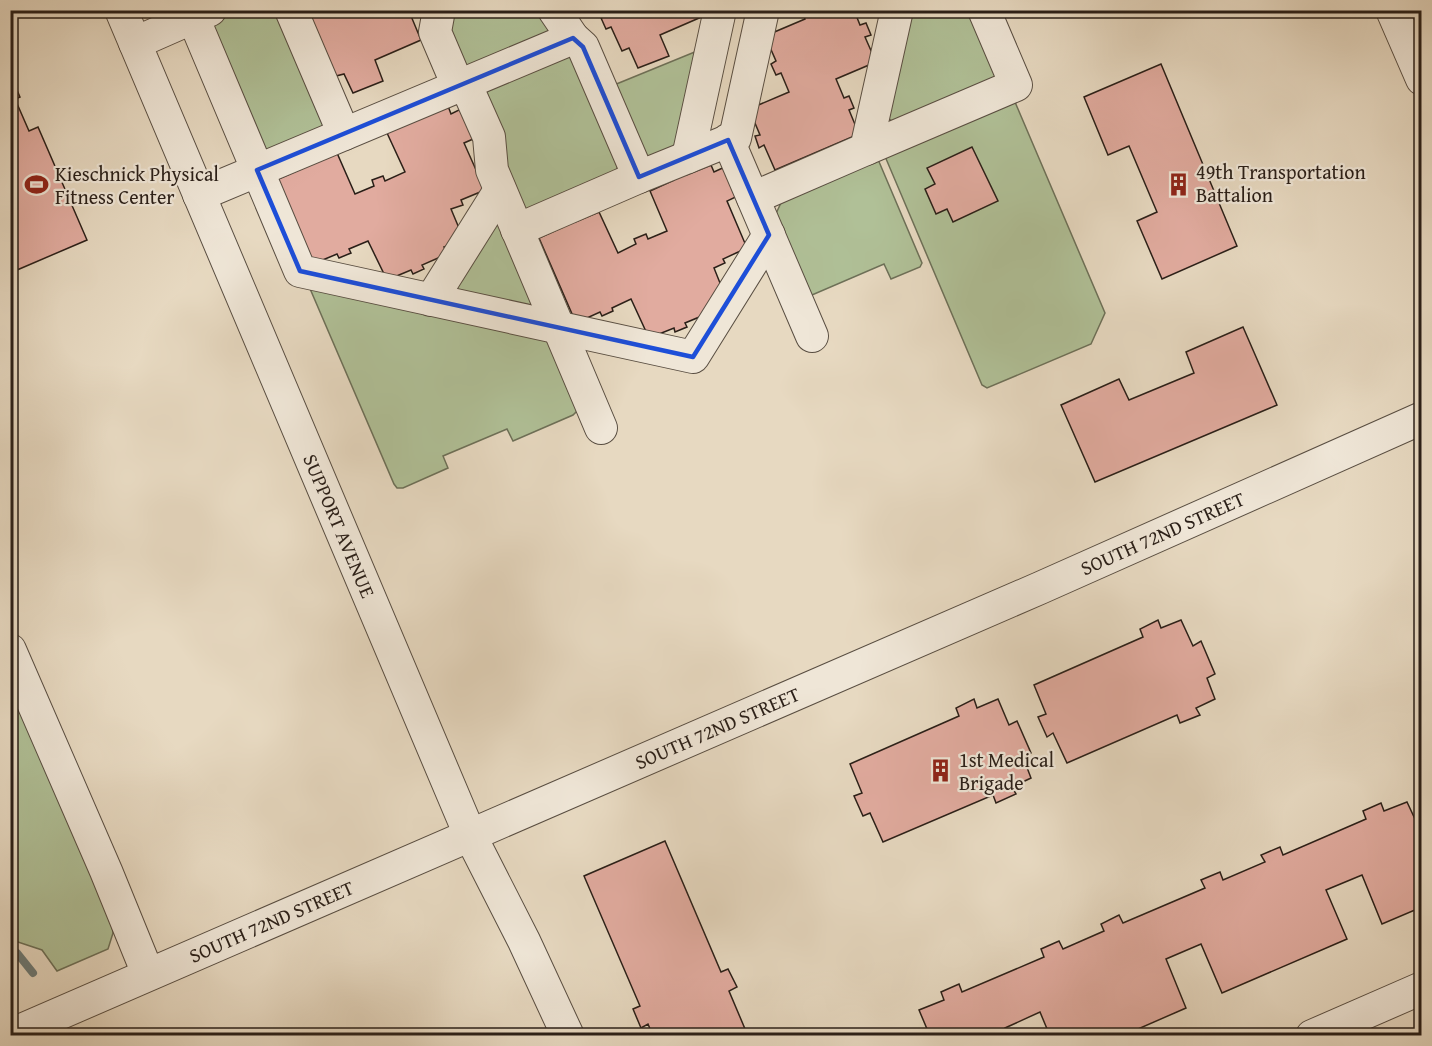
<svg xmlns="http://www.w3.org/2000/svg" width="1432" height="1046" viewBox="0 0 1432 1046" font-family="'Gentium Book Plus',serif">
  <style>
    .green { fill: #b0c097; stroke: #6d7058; stroke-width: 1.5 }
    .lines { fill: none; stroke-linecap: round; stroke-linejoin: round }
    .stream { stroke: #6c7b78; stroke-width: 8 }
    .building { fill: #e1ab9f; stroke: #2a1f18; stroke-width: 1.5 }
    .minor-casing { stroke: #594e42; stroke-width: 34 }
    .minor { stroke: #efe6d7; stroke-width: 32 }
    .marked { fill: none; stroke: #1d4ed8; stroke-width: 4.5; stroke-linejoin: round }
    .labels { text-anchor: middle; stroke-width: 4.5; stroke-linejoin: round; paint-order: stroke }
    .poi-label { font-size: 20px; fill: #2a1f18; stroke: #efe6d7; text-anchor: start }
    .street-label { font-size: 20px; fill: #2a1f18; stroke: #efe6d7 }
  </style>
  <rect width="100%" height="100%" fill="#e7d9c1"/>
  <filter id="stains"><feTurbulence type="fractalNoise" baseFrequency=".00333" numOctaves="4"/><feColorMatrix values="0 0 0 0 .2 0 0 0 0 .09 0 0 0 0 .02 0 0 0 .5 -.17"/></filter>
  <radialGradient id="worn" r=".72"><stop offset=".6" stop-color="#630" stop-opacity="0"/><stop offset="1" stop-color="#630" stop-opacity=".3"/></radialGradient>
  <g class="green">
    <path d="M 446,10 L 547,11 L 552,34 L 461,70 Z"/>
    <path d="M 228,11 L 283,11 L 327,124 L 264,156 L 207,24 L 216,15 Z"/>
    <path d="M 903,11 L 976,11 L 1005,78 L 900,127 L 880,112 Z"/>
    <path d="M 571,47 L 623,153 L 612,181 L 520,216 L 480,89 Z"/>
    <path d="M 702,49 L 680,152 L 659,161 L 637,153 L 614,85 Z"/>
    <path d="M 1012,95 L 1105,313 L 1091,344 L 987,388 L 982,385 L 884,154 Z"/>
    <path d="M 877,157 L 922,263 L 920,267 L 891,279 L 884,264 L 805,298 L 773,220 L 787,190 Z"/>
    <path d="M 498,204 L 544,313 L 443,295 Z"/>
    <path d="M 308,284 L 546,333 L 581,407 L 573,415 L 513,441 L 507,429 L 443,456 L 448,468 L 403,488 L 397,488 L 394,484 Z"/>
    <path d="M 10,683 L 111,918 L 113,933 L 108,949 L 57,971 L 42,950 L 18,942 L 11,942 Z"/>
  </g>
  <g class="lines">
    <path class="stream" d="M 10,949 L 17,953 L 33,973"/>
  </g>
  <g class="building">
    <path d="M 323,10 L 414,10 L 416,14 L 411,16 L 421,40 L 375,60 L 383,81 L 353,93 L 344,74 L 336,76 L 310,16 Z"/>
    <path d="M 604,10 L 704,10 L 706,15 L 660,35 L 669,56 L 638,68 L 629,48 L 622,51 L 611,27 L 606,29 L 601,18 L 606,16 Z"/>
    <path d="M 802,10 L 854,10 L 860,25 L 866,23 L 871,35 L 865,37 L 876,62 L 836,79 L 844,98 L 849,96 L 854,108 L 849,110 L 859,134 L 775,170 L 764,145 L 759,148 L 755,136 L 760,135 L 749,109 L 789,92 L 781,73 L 776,75 L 771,64 L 776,61 L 765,36 L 805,19 Z"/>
    <path d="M 1161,64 L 1237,246 L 1162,279 L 1137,221 L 1157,212 L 1129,146 L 1108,155 L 1084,97 Z"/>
    <path d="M 10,74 L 20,97 L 15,99 L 29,131 L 38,127 L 87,240 L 10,273 Z"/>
    <path d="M 448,106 L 451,114 L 467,106 L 480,136 L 464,143 L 485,190 L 461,200 L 463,205 L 451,209 L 464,240 L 444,247 L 447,254 L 422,265 L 424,269 L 413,274 L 411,270 L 387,280 L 368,241 L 349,249 L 351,253 L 339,258 L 337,254 L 313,264 L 276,180 L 337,153 L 355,194 L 374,186 L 372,180 L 383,176 L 385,181 L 405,172 L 387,133 Z"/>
    <path d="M 972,147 L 998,201 L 953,222 L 947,209 L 936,214 L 925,189 L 935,184 L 927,168 Z"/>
    <path d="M 711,165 L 714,172 L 729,165 L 742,194 L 727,201 L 747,248 L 723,259 L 725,263 L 714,268 L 726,298 L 709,313 L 685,323 L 687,327 L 675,332 L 674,328 L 649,338 L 631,299 L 612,308 L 613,311 L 602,316 L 600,312 L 576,323 L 539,238 L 563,227 L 561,222 L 573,218 L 575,222 L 599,212 L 618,253 L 636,244 L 634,239 L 646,234 L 648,239 L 667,231 L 650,191 L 674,180 L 672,175 L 683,170 L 686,175 Z"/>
    <path d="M 1243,327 L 1277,405 L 1095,482 L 1061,405 L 1119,379 L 1129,400 L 1194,373 L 1186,352 Z"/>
    <path d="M 1158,620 L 1161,628 L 1181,620 L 1193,646 L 1201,641 L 1215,674 L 1207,678 L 1215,699 L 1196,708 L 1200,715 L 1180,723 L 1177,715 L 1067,763 L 1053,733 L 1047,737 L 1038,717 L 1046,714 L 1034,685 L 1143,637 L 1140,629 Z"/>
    <path d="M 974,699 L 977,708 L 998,699 L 1009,725 L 1017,721 L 1031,753 L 1023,757 L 1031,778 L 1012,787 L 1016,794 L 996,803 L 993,795 L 883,842 L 870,813 L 863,816 L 854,796 L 862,793 L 850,764 L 959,716 L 956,708 Z"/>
    <path d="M 1407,802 L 1422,834 L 1422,907 L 1382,924 L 1362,875 L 1326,890 L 1347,939 L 1222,993 L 1201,944 L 1166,959 L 1186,1008 L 1122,1036 L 1050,1036 L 1040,1012 L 1005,1028 L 1008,1036 L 930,1036 L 919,1010 L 944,1000 L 941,992 L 959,984 L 962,992 L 1044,957 L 1041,949 L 1059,941 L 1063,949 L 1104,931 L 1101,924 L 1119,915 L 1123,923 L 1205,888 L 1201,880 L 1220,872 L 1223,880 L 1265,862 L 1261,855 L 1280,847 L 1283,855 L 1366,819 L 1363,811 L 1381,803 L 1384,811 Z"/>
    <path d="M 665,841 L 721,972 L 728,969 L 737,987 L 729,991 L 748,1036 L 653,1036 L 648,1024 L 641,1028 L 633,1009 L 640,1006 L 584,876 Z"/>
  </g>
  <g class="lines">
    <defs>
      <g id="minor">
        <path id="s1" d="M 121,10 L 470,835 L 524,941 L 568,1036"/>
        <path d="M 190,10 L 300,271 L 693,357 L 769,235"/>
        <path d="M 291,10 L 344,134"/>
        <path d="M 439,10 L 435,32 L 458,86"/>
        <path d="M 554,10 L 573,38"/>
        <path d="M 1392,10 L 1422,79"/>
        <path d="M 135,43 L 210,10"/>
        <path d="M 465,83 L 489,137 L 492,170 L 601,428"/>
        <path d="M 728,140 L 812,336"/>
        <path d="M 866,149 L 1016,85 L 984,10"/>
        <path d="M 688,157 L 720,10"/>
        <path d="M 199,195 L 573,38 L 583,47 L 639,177 L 735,138 L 763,10"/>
        <path d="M 753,198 L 866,149 L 897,10"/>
        <path d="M 517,230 L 639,177"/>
        <path d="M 431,300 L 500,190"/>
        <path d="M 10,650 L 106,871 L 148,974"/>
        <path id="s2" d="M 10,1035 L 1040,588 L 1422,418"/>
        <path d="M 1312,1036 L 1422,988"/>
      </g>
    </defs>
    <use href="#minor" class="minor-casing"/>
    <use href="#minor" class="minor"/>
  </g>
  <path class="marked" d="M 573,38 L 583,47 L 639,177 L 728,140 L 769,235 L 693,357 L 300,271 L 257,170 Z"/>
  <defs>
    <symbol id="building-bare" viewBox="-9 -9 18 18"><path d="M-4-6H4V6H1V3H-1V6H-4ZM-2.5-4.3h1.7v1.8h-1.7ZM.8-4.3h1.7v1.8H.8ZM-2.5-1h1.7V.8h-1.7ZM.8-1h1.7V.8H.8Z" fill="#8f2418" stroke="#efe6d7" stroke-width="2.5" paint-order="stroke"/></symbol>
    <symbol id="stadium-bare" viewBox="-9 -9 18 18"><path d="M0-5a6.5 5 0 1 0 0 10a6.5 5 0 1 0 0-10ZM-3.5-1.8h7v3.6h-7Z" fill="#8f2418" stroke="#efe6d7" stroke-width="2.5" paint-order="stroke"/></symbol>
  </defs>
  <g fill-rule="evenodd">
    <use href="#building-bare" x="1162" y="168" width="33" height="33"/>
    <use href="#stadium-bare" x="20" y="168" width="33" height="33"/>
    <use href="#building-bare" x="924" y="754" width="33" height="33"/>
  </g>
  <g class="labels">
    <g class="poi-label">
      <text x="1196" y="179">49th Transportation<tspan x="1196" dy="23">Battalion</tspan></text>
      <text x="55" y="181">Kieschnick Physical<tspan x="55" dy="23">Fitness Center</tspan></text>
      <text x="959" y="767">1st Medical<tspan x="959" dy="23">Brigade</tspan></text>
    </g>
    <g class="street-label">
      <text dy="7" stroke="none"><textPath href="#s1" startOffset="560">SUPPORT AVENUE</textPath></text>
      <text dy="7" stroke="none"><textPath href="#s2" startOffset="1257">SOUTH 72ND STREET</textPath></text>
      <text dy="7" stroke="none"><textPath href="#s2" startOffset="771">SOUTH 72ND STREET</textPath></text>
      <text dy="7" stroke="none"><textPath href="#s2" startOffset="285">SOUTH 72ND STREET</textPath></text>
    </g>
  </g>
  <rect width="1432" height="1046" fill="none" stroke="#e7d9c1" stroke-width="36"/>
  <rect x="12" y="12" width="1408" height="1022" fill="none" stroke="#2a1f18" stroke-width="3"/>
  <rect x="18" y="18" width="1396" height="1010" fill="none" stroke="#2a1f18" stroke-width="1.5"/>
  <rect width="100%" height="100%" filter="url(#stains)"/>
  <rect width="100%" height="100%" fill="url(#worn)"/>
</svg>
